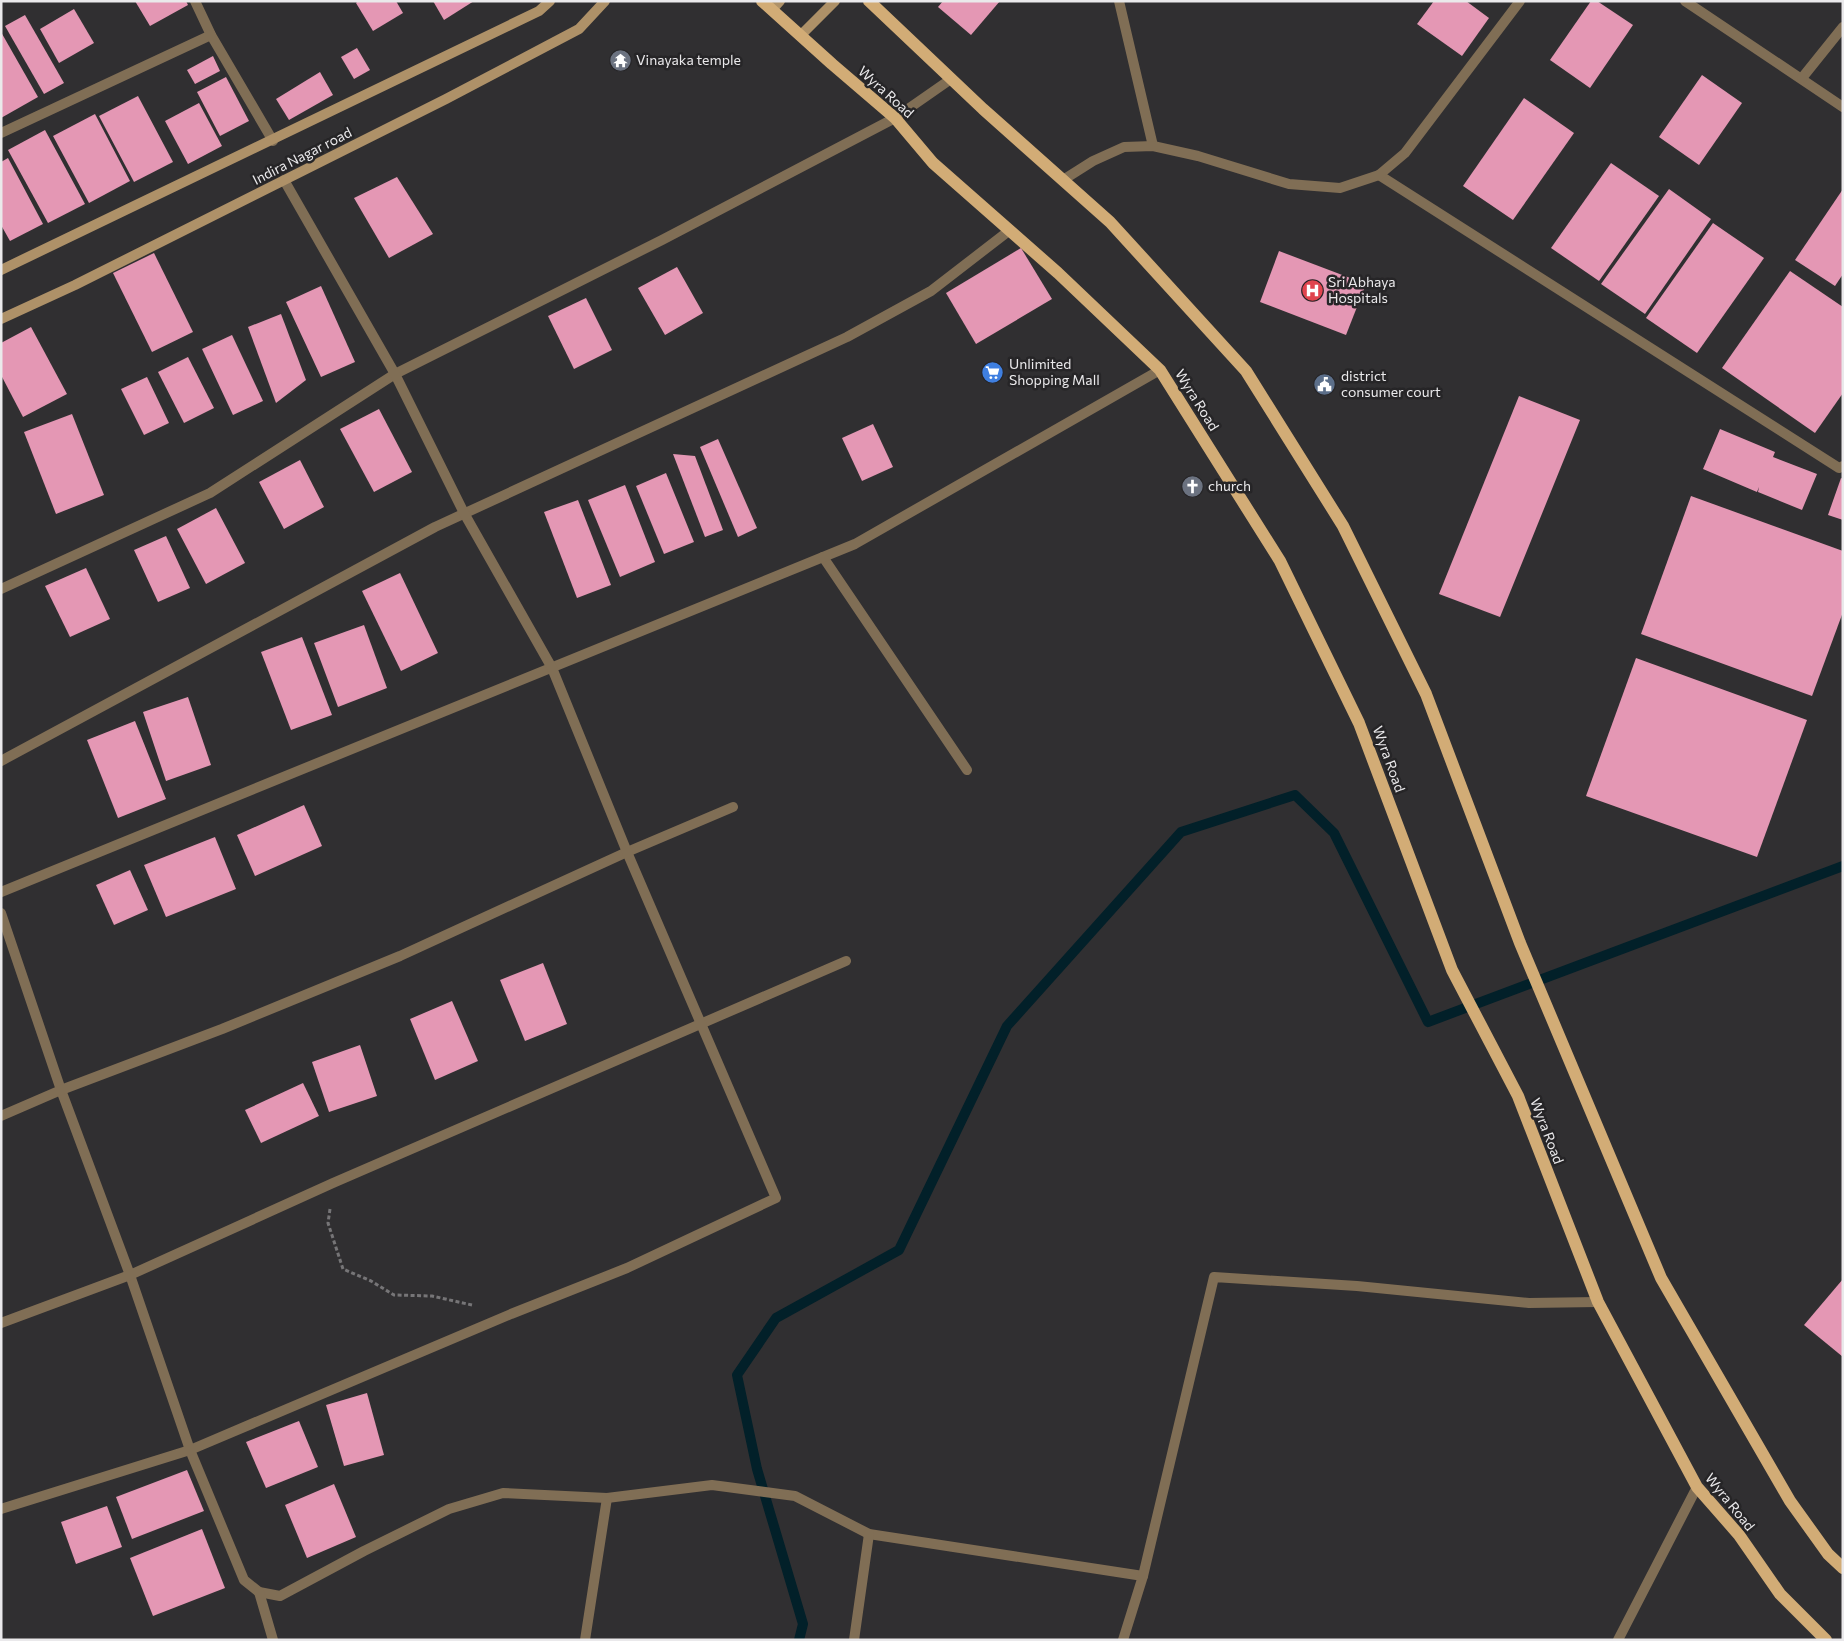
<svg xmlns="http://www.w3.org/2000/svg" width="1844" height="1641" viewBox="0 0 1844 1641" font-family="Commissioner,sans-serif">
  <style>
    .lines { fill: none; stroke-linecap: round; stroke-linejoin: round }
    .stream { stroke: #022029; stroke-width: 10 }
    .building { fill: #e497b4 }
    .path { stroke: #767577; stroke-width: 3; stroke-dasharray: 4 2.5; stroke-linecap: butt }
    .street { stroke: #806e55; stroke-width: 10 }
    .secondary { stroke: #ae9168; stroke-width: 10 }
    .primary { stroke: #d2ac76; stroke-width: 12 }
    .labels { text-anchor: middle; stroke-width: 5; stroke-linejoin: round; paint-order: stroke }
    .poi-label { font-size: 14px; fill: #eae9eb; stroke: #262527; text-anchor: start }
    .street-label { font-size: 14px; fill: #eae9eb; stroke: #262527 }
  </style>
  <rect width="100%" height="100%" fill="#302f31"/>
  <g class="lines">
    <path class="stream" d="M 799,1640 L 803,1624 L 757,1469 L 737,1375 L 776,1318 L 899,1250 L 1007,1026 L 1181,832 L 1295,795 L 1334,833 L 1428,1022 L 1843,866"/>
  </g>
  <g class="building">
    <path d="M 135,1 L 186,1 L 188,5 L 150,26 Z"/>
    <path d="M 358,1 L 396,1 L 403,13 L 373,31 L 356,3 Z"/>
    <path d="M 433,1 L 474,1 L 444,20 Z"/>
    <path d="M 943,1 L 1000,1 L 971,35 L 938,7 Z"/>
    <path d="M 1434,1 L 1466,1 L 1489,18 L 1462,56 L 1417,24 Z"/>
    <path d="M 1591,1 L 1597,1 L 1633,25 L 1590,88 L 1550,60 Z"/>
    <path d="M 74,9 L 94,43 L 59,63 L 40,29 Z"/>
    <path d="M 25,15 L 64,83 L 44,94 L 5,26 Z"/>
    <path d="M 1,32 L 38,97 L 1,118 Z"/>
    <path d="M 357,48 L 370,70 L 354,79 L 341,57 Z"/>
    <path d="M 213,56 L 220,71 L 195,84 L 187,70 Z"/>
    <path d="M 320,72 L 333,95 L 289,120 L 276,99 Z"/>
    <path d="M 1702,75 L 1742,103 L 1699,165 L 1659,137 Z"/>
    <path d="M 226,77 L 249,121 L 220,136 L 197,92 Z"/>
    <path d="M 138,96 L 173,162 L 134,182 L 99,116 Z"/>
    <path d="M 1524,98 L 1574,133 L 1513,220 L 1463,186 Z"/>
    <path d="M 199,103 L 222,146 L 188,164 L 165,121 Z"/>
    <path d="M 95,114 L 130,181 L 89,203 L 53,136 Z"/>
    <path d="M 45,130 L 85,204 L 48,223 L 8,150 Z"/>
    <path d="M 8,158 L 43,224 L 10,241 L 1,225 L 1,162 Z"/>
    <path d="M 1611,163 L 1659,196 L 1599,281 L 1551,248 Z"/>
    <path d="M 397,177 L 433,234 L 389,258 L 354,198 Z"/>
    <path d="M 1669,189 L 1711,219 L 1645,314 L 1601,284 Z"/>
    <path d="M 1843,189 L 1843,274 L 1835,286 L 1795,260 Z"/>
    <path d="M 1713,223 L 1764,258 L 1697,353 L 1646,318 Z"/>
    <path d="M 1021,248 L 1052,299 L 976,344 L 946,293 Z"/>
    <path d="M 1279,251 L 1366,284 L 1346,335 L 1260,302 Z"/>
    <path d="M 154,253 L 193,332 L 152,352 L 113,273 Z"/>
    <path d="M 677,267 L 703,313 L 665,335 L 638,288 Z"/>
    <path d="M 1790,271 L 1843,307 L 1843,393 L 1815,433 L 1722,368 Z"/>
    <path d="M 321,286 L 355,362 L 321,377 L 286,302 Z"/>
    <path d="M 586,298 L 612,350 L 574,369 L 548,316 Z"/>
    <path d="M 281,314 L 306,380 L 276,403 L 248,327 Z"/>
    <path d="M 31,327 L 67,394 L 23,417 L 1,375 L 1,343 Z"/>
    <path d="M 232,335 L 263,401 L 233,415 L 202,349 Z"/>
    <path d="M 188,357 L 214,408 L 184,423 L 158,372 Z"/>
    <path d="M 147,377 L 169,423 L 144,435 L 121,389 Z"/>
    <path d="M 1519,396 L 1580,420 L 1500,617 L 1439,594 Z"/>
    <path d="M 379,409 L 412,472 L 374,492 L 340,429 Z"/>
    <path d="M 72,414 L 104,495 L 56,514 L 24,432 Z"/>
    <path d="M 873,424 L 893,467 L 862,481 L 842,438 Z"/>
    <path d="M 1720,429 L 1775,452 L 1773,457 L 1817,474 L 1802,510 L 1758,492 L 1759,487 L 1757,492 L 1703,469 Z"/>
    <path d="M 718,439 L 757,528 L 738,537 L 700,447 Z"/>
    <path d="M 673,454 L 695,456 L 723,530 L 705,537 Z"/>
    <path d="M 300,460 L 324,507 L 284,529 L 259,482 Z"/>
    <path d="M 666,473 L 694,542 L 664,554 L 636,486 Z"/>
    <path d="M 1841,478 L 1843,479 L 1843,520 L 1828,515 Z"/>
    <path d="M 625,485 L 655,562 L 620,577 L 588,500 Z"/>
    <path d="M 1691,496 L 1843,551 L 1843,612 L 1812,696 L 1641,634 Z"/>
    <path d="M 578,500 L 611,585 L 577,598 L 544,512 Z"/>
    <path d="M 216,508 L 245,563 L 206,584 L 177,529 Z"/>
    <path d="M 166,536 L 190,588 L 158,602 L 134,550 Z"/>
    <path d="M 86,568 L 110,619 L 70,637 L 45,586 Z"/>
    <path d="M 400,573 L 438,653 L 401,671 L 362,591 Z"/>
    <path d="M 364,625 L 387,688 L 338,707 L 314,643 Z"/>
    <path d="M 302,637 L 332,715 L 291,730 L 261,652 Z"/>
    <path d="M 1636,658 L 1807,720 L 1757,857 L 1586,796 Z"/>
    <path d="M 188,697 L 211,765 L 166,781 L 143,712 Z"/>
    <path d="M 135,721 L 166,799 L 118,818 L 87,740 Z"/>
    <path d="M 304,805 L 322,846 L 255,876 L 237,835 Z"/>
    <path d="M 215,837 L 236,889 L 166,917 L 144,865 Z"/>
    <path d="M 130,870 L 148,910 L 114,925 L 96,885 Z"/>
    <path d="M 543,963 L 567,1024 L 525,1041 L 500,980 Z"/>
    <path d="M 452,1001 L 478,1061 L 435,1080 L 410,1019 Z"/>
    <path d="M 360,1045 L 377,1096 L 329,1112 L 312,1062 Z"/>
    <path d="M 303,1083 L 319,1116 L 261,1143 L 245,1110 Z"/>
    <path d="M 1843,1279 L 1843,1357 L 1804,1325 Z"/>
    <path d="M 367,1393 L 384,1455 L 344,1466 L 326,1405 Z"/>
    <path d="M 299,1421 L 318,1467 L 266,1488 L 246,1442 Z"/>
    <path d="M 187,1470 L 204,1511 L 132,1539 L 116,1497 Z"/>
    <path d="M 334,1484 L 356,1537 L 307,1558 L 285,1505 Z"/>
    <path d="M 107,1506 L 122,1547 L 76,1564 L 61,1522 Z"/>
    <path d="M 202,1529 L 225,1588 L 153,1616 L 130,1558 Z"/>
  </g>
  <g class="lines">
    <path class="path" d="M 330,1209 L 328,1223 L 343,1269 L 371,1281 L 394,1295 L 432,1296 L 472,1305"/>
    <g class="street">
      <path d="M 195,1 L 211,35 L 273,141"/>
      <path d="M 1119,1 L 1153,146"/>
      <path d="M 1685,1 L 1843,107"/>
      <path d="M 1802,78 L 1843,27"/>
      <path d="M 1,133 L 211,35"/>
      <path d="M 1379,175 L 1839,468 L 1843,466"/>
      <path d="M 1063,180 L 1093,161 L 1124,147 L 1153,146 L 1198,156 L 1289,184 L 1340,188 L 1379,175 L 1405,153 L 1520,1"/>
      <path d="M 823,557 L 967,770"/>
      <path d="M 1,589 L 210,493 L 395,374 L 662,240 L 895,118 L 951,79"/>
      <path d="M 1,761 L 435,527 L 847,337 L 931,291 L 1010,230"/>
      <path d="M 1,892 L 855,544 L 1160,370"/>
      <path d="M 1,913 L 61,1090 L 130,1275 L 190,1450 L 244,1580 L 259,1592 L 280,1596 L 364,1551 L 449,1509 L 503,1493 L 607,1498 L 712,1485 L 795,1496 L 869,1534 L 1143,1576"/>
      <path d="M 1,1116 L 61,1090 L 222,1029 L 400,956 L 627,852 L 733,807"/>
      <path d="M 1,1323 L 130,1275 L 333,1183 L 846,961"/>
      <path d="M 1,1509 L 190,1450 L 511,1314 L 627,1268 L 776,1198 L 627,852 L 552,668 L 464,513 L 395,374 L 284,180"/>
      <path d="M 259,1592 L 273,1640"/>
      <path d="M 585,1640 L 607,1498"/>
      <path d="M 854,1640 L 869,1534"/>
      <path d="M 1123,1640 L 1143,1576 L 1214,1277 L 1357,1286 L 1529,1303 L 1598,1302"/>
      <path d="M 1618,1640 L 1697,1487"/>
    </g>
    <g class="secondary">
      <path d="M 772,10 L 780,1"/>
      <path d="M 800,36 L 835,1"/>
      <path d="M 1,270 L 539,11 L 550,1"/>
      <path d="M 1,319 L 75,285 L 446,99 L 579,29 L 605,1"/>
    </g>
    <g class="primary">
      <path d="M 762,1 L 832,64 L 895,118 L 933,163 L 1058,273 L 1160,370 L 1280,561 L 1359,723 L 1452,970 L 1518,1096 L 1598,1302 L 1697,1487 L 1739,1535 L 1780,1594 L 1826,1640"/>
      <path d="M 869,1 L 983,109 L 1110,222 L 1246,371 L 1343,526 L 1426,694 L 1520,943 L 1661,1278 L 1790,1501 L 1828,1554 L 1843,1568"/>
    </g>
  </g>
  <defs>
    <symbol id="temple-disc" viewBox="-11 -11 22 22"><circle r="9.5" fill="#6b7280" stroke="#262527"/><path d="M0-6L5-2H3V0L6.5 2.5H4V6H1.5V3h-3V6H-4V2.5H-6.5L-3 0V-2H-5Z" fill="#fff"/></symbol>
    <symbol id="hospital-disc" viewBox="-11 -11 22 22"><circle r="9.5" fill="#e0444e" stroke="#262527"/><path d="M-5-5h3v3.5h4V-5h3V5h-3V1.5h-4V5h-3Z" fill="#fff"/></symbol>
    <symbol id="supermarket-disc" viewBox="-11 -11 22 22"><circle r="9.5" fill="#3f7fe0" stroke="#262527"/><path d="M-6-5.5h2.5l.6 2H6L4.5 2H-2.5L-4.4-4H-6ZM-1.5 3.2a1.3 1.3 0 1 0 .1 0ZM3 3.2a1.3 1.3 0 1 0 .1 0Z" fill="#fff"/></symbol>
    <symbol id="civic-disc" viewBox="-11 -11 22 22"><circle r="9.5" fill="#5c6f8a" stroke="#262527"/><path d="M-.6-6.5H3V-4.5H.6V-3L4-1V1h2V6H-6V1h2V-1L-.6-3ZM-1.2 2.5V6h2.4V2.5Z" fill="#fff"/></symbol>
    <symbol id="church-disc" viewBox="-11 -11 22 22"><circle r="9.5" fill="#6b7280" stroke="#262527"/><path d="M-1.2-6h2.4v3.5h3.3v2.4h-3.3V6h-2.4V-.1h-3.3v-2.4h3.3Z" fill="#fff"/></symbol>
  </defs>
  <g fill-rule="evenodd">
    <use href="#temple-disc" x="608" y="48" width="25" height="25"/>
    <use href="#hospital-disc" x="1300" y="278" width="25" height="25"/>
    <use href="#supermarket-disc" x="980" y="360" width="25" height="25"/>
    <use href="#civic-disc" x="1312" y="372" width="25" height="25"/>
    <use href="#church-disc" x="1180" y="474" width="25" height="25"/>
  </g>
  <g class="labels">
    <g class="poi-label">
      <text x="636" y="65">Vinayaka temple</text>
      <text x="1328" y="287">Sri Abhaya<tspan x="1328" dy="16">Hospitals</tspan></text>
      <text x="1009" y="369">Unlimited<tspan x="1009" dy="16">Shopping Mall</tspan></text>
      <text x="1341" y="381">district<tspan x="1341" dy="16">consumer court</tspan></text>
      <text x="1208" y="491">church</text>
    </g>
    <g class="street-label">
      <text transform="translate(886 92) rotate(42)" y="5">Wyra Road</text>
      <text transform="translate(302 156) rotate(-27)" y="5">Indira Nagar road</text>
      <text transform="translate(1197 400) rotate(58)" y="5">Wyra Road</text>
      <text transform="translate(1389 759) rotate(70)" y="5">Wyra Road</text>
      <text transform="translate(1547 1131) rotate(69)" y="5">Wyra Road</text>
      <text transform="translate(1730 1502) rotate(51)" y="5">Wyra Road</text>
    </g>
  </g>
  <rect width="1844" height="1641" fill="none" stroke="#eae9eb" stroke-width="5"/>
</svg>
